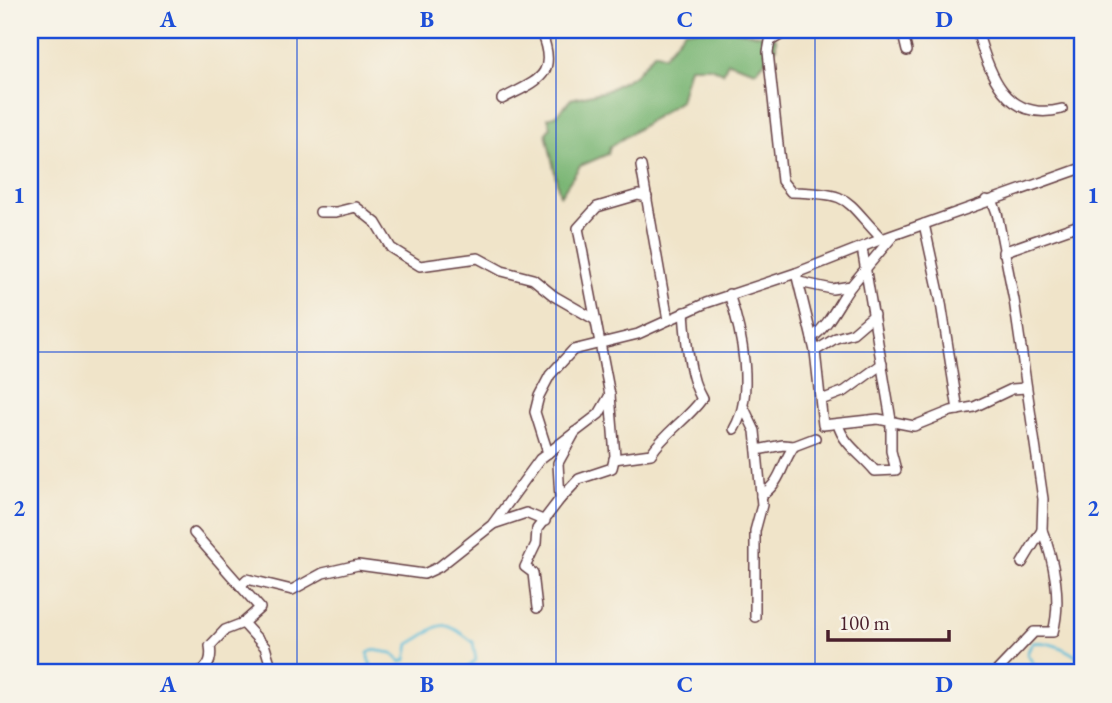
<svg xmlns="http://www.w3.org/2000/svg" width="1112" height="703" viewBox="0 0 1112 703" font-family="'EB Garamond',serif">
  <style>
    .forest { fill: #7ab674; stroke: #626a50; stroke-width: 2 }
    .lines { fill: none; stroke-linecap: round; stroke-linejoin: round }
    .stream { stroke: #5cbdda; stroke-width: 2.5 }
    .minor-casing { stroke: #633d43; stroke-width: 12 }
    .minor { stroke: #fff; stroke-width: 9 }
    .grid { fill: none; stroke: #1d4ed8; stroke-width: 2; stroke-opacity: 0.55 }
    .neatline { fill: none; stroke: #1d4ed8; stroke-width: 2.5 }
    .grid-label { font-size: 23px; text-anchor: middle; font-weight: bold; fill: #1d4ed8 }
  </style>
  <rect width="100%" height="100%" fill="#f7f3e8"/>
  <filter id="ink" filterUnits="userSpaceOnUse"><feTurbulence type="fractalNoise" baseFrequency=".0143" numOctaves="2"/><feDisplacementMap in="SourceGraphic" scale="14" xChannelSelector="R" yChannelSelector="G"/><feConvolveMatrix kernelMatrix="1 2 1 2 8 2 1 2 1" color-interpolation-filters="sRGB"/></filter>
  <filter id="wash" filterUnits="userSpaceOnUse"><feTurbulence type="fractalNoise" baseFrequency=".00686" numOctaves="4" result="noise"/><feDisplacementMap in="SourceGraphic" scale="28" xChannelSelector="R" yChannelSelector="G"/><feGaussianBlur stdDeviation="1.57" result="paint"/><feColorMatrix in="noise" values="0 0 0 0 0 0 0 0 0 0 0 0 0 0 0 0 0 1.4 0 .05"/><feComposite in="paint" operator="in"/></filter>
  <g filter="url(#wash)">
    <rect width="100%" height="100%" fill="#f0e4c9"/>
    <path class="forest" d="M 685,30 L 734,30 L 776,38 L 776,48 L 756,71 L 728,62 L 723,73 L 710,67 L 689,67 L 680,101 L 610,147 L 608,154 L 580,166 L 560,196 L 546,133 L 551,127 L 548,118 L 557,115 L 571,99 L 606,91 L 635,75 L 655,52 L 664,56 Z"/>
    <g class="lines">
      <g class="stream">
        <path d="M 361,673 L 371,666 L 368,653 L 373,650 L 392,653 L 401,662 L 406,660 L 409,644 C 443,626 437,614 473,642 L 476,660 L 463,673"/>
        <path d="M 1040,673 L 1027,654 L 1032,643 C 1048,640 1071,650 1082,662"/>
      </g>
    </g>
  </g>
  <g filter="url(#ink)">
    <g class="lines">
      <defs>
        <g id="minor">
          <path d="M 789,30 L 770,41 L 768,52 L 782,181 L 791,192 C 853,194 842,197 882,239"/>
          <path d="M 902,30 L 907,51"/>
          <path d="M 977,30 C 989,74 1006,123 1062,109"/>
          <path d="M 502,99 C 538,80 560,76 540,30"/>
          <path d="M 641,166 L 668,320"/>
          <path d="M 986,200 L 993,202 L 997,213 L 1014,300 L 1043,499 L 1042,530 L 1022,563"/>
          <path d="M 320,212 L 336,212 L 356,207 L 376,223 L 391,248 L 420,266 L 478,258 L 502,271 L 533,279 L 554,296 L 594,319"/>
          <path d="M 924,224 L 940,297 L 958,410"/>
          <path d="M 1003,252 L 1082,224"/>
          <path d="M 796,273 L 815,351 L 823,425 L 878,419 L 914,426 L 951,411 L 974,407 L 1012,389 L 1026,388"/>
          <path d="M 799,282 L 832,289 L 851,286 L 893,236"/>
          <path d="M 729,294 C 742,332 755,394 734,429"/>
          <path d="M 812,338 C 830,324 837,305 851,286"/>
          <path d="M 815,351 L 836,338 L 853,333 L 874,315"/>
          <path d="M 821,400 L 845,391 L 882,364"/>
          <path d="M 744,408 L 755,431 L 762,505 L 755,531 L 755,617"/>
          <path d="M 838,424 C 843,444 862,455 875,471 L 896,470 L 891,451 L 891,420 L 862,248"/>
          <path d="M 757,450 L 783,445 L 794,446 L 815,438"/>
          <path d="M 548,453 L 535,412 L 539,396 L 550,375 L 573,350 L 638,334 L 706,303 L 796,273 L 882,239 L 1082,168"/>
          <path d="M 614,459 L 651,454 C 665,432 687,420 702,399 C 689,378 686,339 684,312"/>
          <path d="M 761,496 C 783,480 780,466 794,446"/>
          <path d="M 560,499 L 579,479 L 612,468 L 615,456 L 610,395 L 578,228 L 597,207 L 638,195 L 647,197"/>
          <path d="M 493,524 L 526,513 L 545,521"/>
          <path d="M 194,533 L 260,608 L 243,623"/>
          <path d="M 241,585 L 247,579 L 292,590 L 323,573 L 358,565 L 424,574 L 439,567 L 492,525 L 540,459 L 599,414 L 610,395"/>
          <path d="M 537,608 L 533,573 L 525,567 L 536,544 L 537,529 L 560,499 L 558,463 L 575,432"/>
          <path d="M 271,666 L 283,673"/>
          <path d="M 200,673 C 210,665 212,658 210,646 L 225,630 L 243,623 L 265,647 L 273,673"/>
          <path d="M 995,673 L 1034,632 L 1053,632 C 1062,600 1054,560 1042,530"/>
        </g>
      </defs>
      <use href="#minor" class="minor-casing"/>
      <use href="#minor" class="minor"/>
    </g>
  </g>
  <path class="grid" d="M 297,30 L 297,673M 556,30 L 556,673M 815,30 L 815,673M 30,352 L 1082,352"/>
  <rect width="1112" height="703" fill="none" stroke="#f7f3e8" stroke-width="77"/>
  <path d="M828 630v10h121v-10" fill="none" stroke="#4a1f2b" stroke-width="3.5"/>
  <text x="839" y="630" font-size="21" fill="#4a1f2b" stroke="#f7f3e8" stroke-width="5" paint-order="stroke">100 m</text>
  <rect x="38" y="38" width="1036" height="626" class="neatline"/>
  <g class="grid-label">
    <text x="168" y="27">A</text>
    <text x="427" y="27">B</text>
    <text x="685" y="27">C</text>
    <text x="944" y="27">D</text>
    <text x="19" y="203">1</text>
    <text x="1093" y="203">1</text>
    <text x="19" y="516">2</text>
    <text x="1093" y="516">2</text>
    <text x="168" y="692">A</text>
    <text x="427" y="692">B</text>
    <text x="685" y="692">C</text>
    <text x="944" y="692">D</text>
  </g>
</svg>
